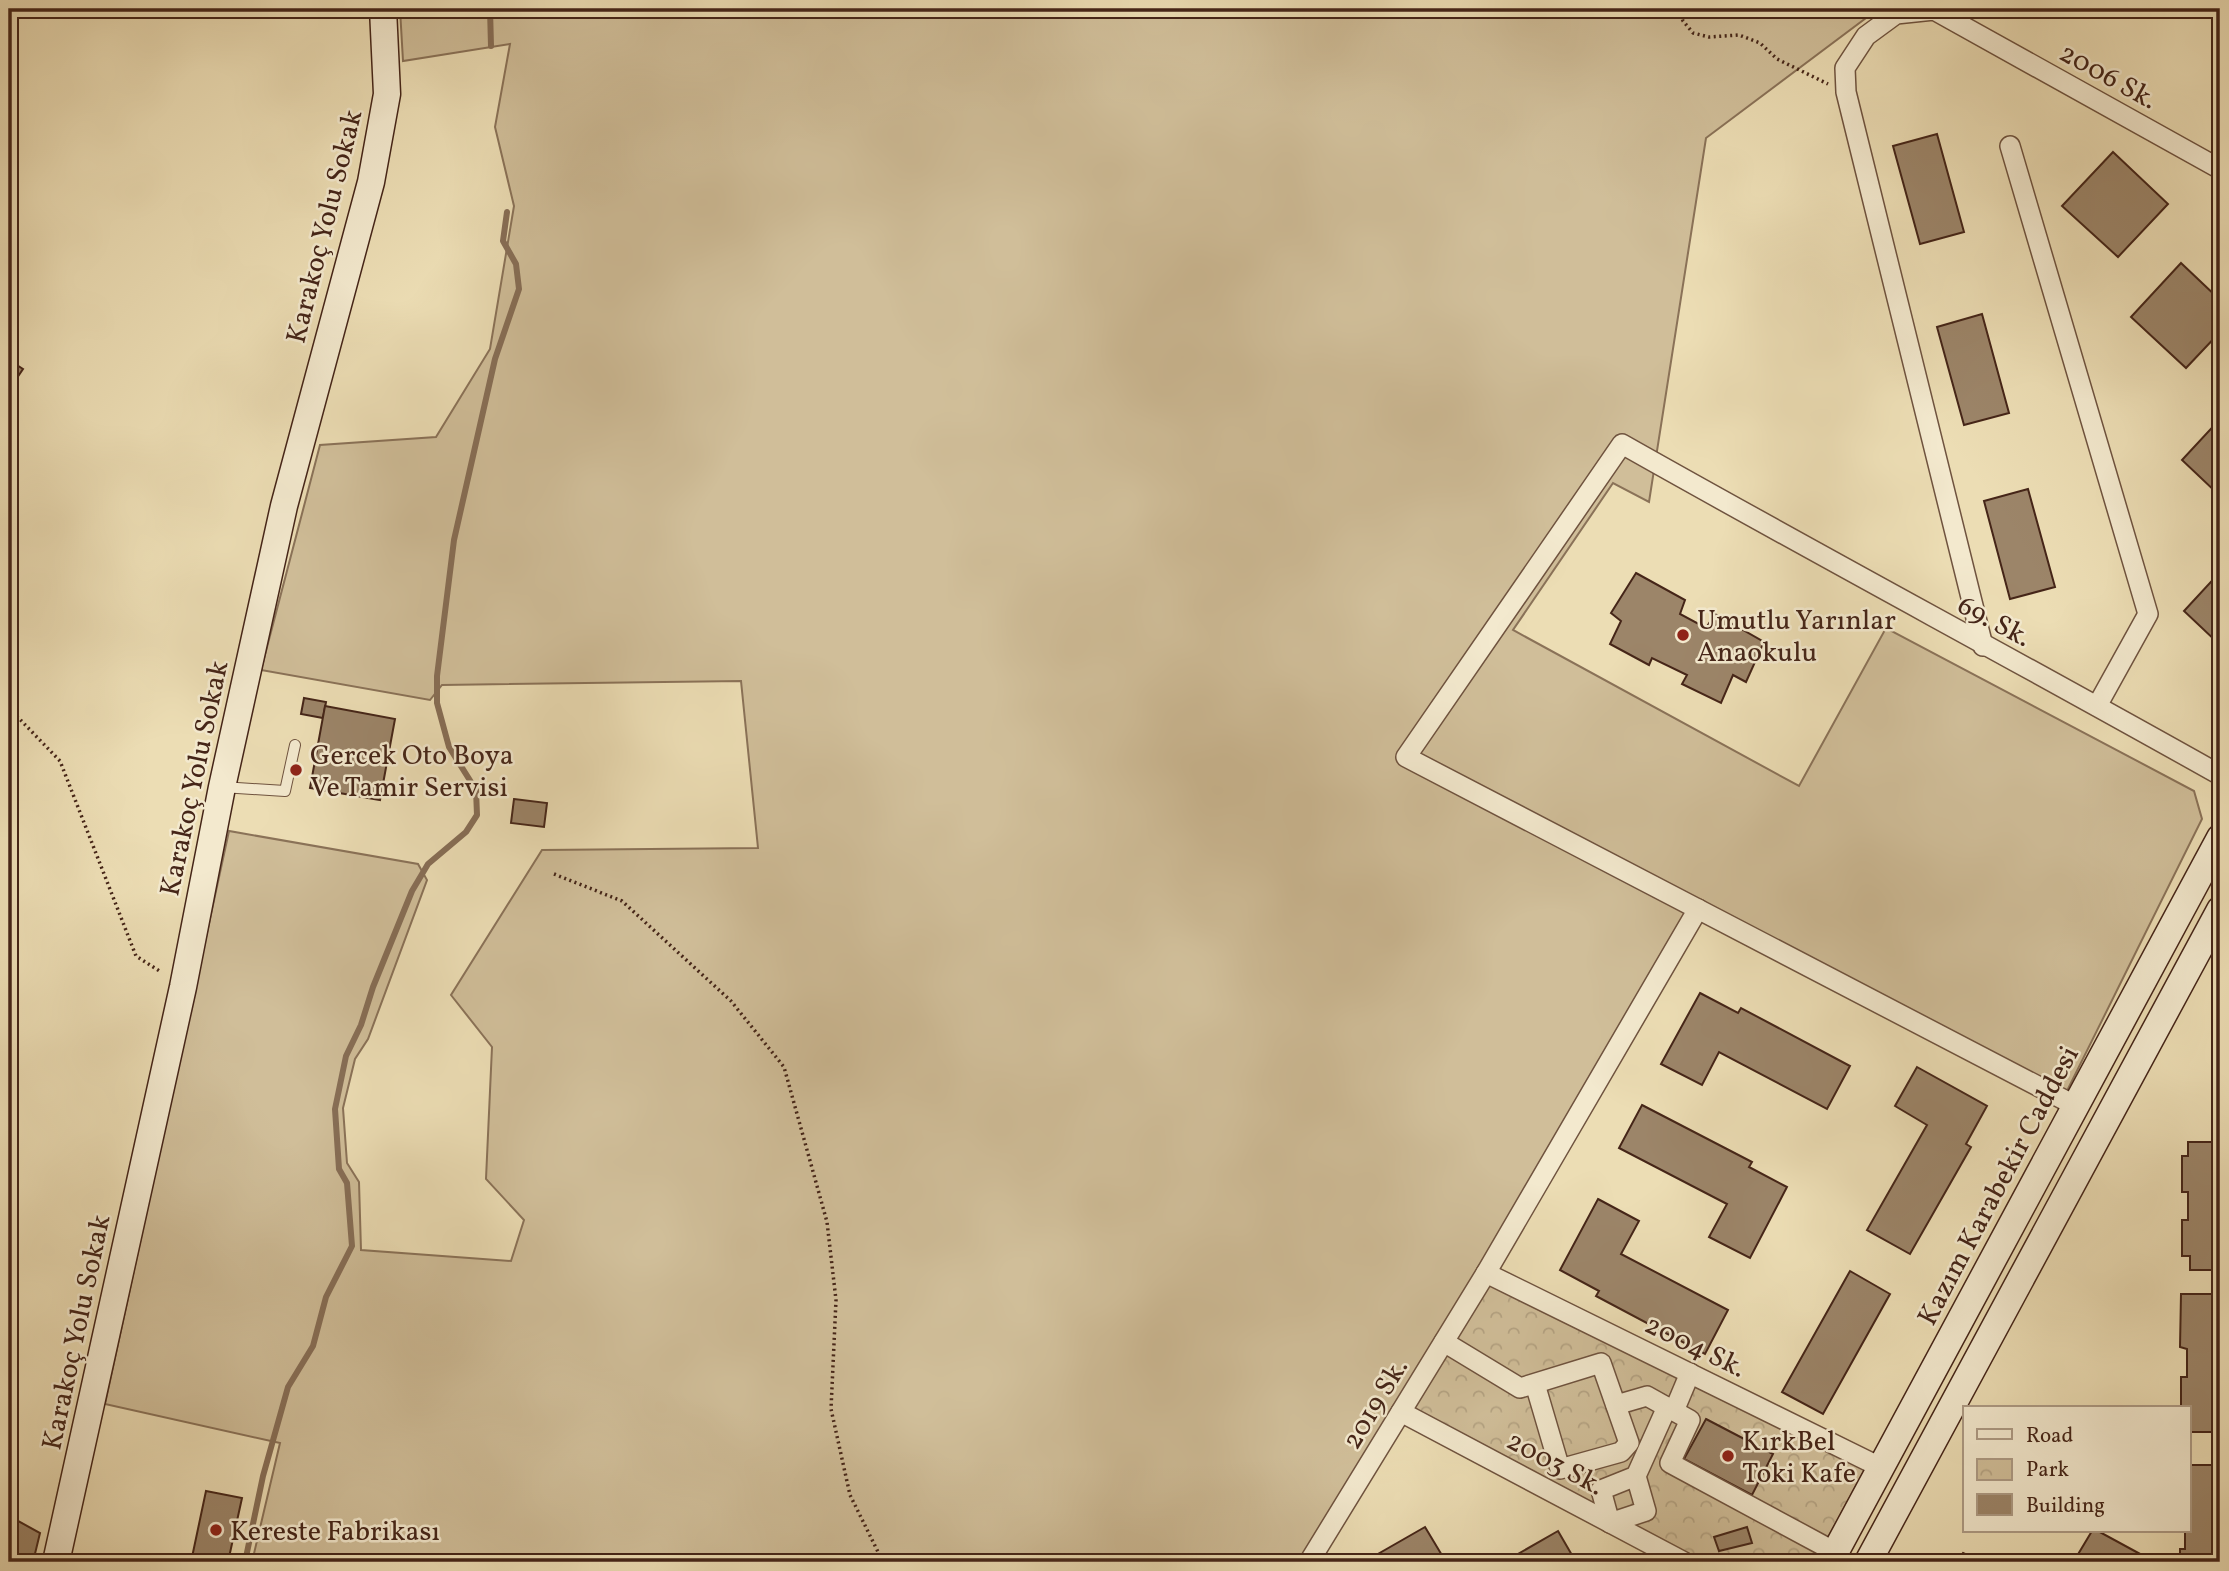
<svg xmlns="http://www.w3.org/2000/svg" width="2229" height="1571" viewBox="0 0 2229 1571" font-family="Vollkorn,serif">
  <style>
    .grass { fill: #d0be99; stroke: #8a7258; stroke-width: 2 }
    .park { fill: url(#park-crowns); stroke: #8a7258; stroke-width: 2 }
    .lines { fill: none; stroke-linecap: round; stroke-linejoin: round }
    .stream { stroke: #876e56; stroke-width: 6 }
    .building { fill: #9c8569; stroke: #452518; stroke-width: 2 }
    .lane-casing { stroke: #6f533f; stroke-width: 12 }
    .street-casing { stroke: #6f533f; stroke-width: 22 }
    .secondary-casing { stroke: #452518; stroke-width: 29 }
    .path { stroke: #452518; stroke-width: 3.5; stroke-dasharray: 2 3.5; stroke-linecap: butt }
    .lane { stroke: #f3e9ce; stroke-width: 10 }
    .street { stroke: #f3e9ce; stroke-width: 19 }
    .secondary { stroke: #f3e9ce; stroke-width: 26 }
    .poi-dot { fill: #8f2418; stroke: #f3e9ce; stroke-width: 2.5 }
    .labels { text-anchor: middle; stroke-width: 5; stroke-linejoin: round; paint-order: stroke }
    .street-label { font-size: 28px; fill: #452518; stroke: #f3e9ce }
    .poi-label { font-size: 28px; fill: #452518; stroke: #f3e9ce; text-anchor: start }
  </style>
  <defs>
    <pattern id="park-crowns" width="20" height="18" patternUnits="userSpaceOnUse" patternTransform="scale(1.75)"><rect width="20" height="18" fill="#d0be99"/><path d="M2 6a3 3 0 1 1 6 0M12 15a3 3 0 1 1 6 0" fill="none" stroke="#b4a383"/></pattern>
  </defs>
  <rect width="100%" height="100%" fill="#ecddb4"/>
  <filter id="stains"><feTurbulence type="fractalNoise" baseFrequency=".00286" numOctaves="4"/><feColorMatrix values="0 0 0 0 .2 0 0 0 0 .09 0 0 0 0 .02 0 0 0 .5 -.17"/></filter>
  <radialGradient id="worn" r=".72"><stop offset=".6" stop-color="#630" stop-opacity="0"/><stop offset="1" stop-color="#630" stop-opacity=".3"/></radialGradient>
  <path class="grass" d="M 400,9 L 1878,9 L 1706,138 L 1649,502 L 1613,483 L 1513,630 L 1799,786 L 1886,628 L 2194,791 L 2202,819 L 2063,1099 L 1698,909 L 1302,1562 L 252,1562 L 280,1443 L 105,1404 L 229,831 L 418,864 L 427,880 L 368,1039 L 355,1059 L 343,1108 L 347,1163 L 359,1182 L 361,1250 L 511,1261 L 524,1220 L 486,1179 L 492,1047 L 451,995 L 542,850 L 758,848 L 741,681 L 442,685 L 430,700 L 261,670 L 320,445 L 436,437 L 490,349 L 514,206 L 495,127 L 510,44 L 403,61 Z"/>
  <path class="park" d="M 1486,1273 L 1869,1462 L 1815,1562 L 1665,1562 L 1401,1412 Z"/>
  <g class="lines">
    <g class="stream">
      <path d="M 490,9 L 491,46"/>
      <path d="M 245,1562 L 263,1476 L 288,1387 L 313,1346 L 326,1297 L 352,1246 L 347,1183 L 339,1169 L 335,1109 L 346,1056 L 361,1025 L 373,987 L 412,891 L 428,864 L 466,832 L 477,815 L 476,790 L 449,747 L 437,703 L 437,676 L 454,540 L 495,359 L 519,289 L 516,264 L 503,241 L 507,212"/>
    </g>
  </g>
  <g class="building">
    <path d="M 1937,134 L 1964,232 L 1920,244 L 1893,146 Z"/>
    <path d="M 2113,152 L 2168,204 L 2118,257 L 2062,206 Z"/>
    <path d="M 2181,263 L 2220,300 L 2220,332 L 2186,368 L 2131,317 Z"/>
    <path d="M 1982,314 L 2009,413 L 1964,425 L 1937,327 Z"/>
    <path d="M 9,360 L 23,369 L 17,378 L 9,373 Z"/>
    <path d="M 2220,419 L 2220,496 L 2182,460 Z"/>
    <path d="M 2028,489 L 2055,587 L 2010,599 L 1984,501 Z"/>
    <path d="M 2220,572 L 2220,645 L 2184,611 Z"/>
    <path d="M 1636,573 L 1685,600 L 1680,614 L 1706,628 L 1715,614 L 1764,642 L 1746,682 L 1733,675 L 1721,703 L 1682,684 L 1687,675 L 1652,658 L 1649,665 L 1610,644 L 1621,621 L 1611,613 Z"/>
    <path d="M 304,698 L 326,702 L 323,718 L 301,714 Z"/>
    <path d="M 325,706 L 395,719 L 380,800 L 310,788 Z"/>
    <path d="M 514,799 L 547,803 L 544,827 L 511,823 Z"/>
    <path d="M 1700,993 L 1738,1013 L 1741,1008 L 1850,1066 L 1827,1109 L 1719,1052 L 1702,1085 L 1661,1064 Z"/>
    <path d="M 1917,1067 L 1987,1106 L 1966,1144 L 1971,1147 L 1910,1254 L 1867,1230 L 1927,1125 L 1895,1106 Z"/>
    <path d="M 1642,1105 L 1752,1162 L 1749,1167 L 1787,1187 L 1750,1258 L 1709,1237 L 1727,1204 L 1619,1148 Z"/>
    <path d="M 2188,1142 L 2220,1142 L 2220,1270 L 2190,1270 L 2190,1256 L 2182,1256 L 2182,1220 L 2188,1220 L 2188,1192 L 2182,1192 L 2182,1156 L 2188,1156 Z"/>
    <path d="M 1598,1199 L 1639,1221 L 1621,1254 L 1728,1310 L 1705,1354 L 1596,1296 L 1599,1291 L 1560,1270 Z"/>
    <path d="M 1850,1271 L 1890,1294 L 1823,1414 L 1782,1392 Z"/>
    <path d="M 2181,1294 L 2220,1294 L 2220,1432 L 2189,1432 L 2189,1408 L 2181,1408 L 2181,1377 L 2187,1377 L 2187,1349 L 2180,1347 Z"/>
    <path d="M 1706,1419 L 1773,1454 L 1752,1495 L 1684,1459 Z"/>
    <path d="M 2189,1465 L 2220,1465 L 2220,1562 L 2180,1562 L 2180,1549 L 2185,1549 L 2185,1531 L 2189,1531 Z"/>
    <path d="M 206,1491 L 242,1498 L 228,1562 L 191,1562 Z"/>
    <path d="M 9,1516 L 40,1533 L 33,1562 L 9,1562 Z"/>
    <path d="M 1425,1527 L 1446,1562 L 1364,1562 Z"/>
    <path d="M 1747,1527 L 1752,1543 L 1719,1551 L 1714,1537 Z"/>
    <path d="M 1558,1531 L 1576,1562 L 1504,1562 Z"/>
    <path d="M 2092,1531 L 2098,1531 L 2142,1555 L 2138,1562 L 2077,1562 L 2074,1561 Z"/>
    <path d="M 1963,1553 L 1981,1562 L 1957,1562 Z"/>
  </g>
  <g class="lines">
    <defs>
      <path id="lane" d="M 222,787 L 285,791 L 295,745"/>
      <g id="street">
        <path d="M 2010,146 L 2148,614 L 2097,706"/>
        <path d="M 1983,646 L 1846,92 L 1845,68 L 1866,36 L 1896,14 L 1934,10 L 2220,169"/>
        <path d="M 2076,1106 L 1406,757 L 1622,444 C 1820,556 2021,663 2220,775"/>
        <path d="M 1486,1273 L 1880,1467"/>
        <path d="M 1444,1342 L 1520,1388 L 1601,1363 L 1629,1443 L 1621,1452 L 1560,1469 L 1535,1384"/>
        <path d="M 1616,1405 L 1647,1396 L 1690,1420 L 1670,1463 L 1824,1546"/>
        <path d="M 1674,1411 L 1690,1373"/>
        <path d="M 1401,1412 L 1684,1562"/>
        <path d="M 1636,1476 L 1646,1511 L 1610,1523 L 1601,1490 L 1636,1476 L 1667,1407"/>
        <path d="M 1309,1562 L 1486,1273 L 1698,909"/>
      </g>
      <g id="secondary">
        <path d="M 56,1562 L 183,987 L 222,787 L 284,506 L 371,182 L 387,94 L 383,9"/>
        <path d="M 1830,1562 L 2220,838"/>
        <path d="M 1868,1562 L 2220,910"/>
      </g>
    </defs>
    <use href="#lane" class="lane-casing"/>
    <use href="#street" class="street-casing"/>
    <use href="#secondary" class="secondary-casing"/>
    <g class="path">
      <path d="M 1679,9 L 1683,21 L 1693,33 L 1709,37 L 1739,35 L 1760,43 L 1777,59 L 1828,84"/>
      <path d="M 9,708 L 60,761 L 136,956 L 161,972"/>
      <path d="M 554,874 L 622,901 L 731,1001 L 784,1067 L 827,1222 L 836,1300 L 831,1409 L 850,1495 L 883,1562"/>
    </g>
    <use href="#lane" class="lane"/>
    <use href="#street" class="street"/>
    <use href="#secondary" class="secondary"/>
  </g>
  <g class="poi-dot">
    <circle cx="1683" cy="635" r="7"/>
    <circle cx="296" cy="770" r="7"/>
    <circle cx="1728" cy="1456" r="7"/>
    <circle cx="216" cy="1530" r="7"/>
  </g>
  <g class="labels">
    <g class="street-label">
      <text transform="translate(2109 75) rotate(29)" y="10">2006 Sk.</text>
      <text transform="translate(323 226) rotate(-76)" y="10">Karakoç Yolu Sokak</text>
      <text transform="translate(1995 620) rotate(28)" y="10">69. Sk.</text>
      <text transform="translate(193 778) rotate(-78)" y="10">Karakoç Yolu Sokak</text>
      <text transform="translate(1997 1185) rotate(-62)" y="10">Kazım Karabekir Caddesi</text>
      <text transform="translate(75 1332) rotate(-78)" y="10">Karakoç Yolu Sokak</text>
      <text transform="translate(1696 1345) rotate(26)" y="10">2004 Sk.</text>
      <text transform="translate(1374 1403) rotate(-59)" y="10">2019 Sk.</text>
      <text transform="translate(1556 1462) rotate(28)" y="10">2003 Sk.</text>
    </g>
    <g class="poi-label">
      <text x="1697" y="629">Umutlu Yarınlar<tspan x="1697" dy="32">Anaokulu</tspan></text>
      <text x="310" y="764">Gercek Oto Boya<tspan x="310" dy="32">Ve Tamir Servisi</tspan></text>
      <text x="1742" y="1450">KırkBel<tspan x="1742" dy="32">Toki Kafe</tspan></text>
      <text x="230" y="1540">Kereste Fabrikası</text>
    </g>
  </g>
  <rect width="2229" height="1571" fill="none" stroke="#ecddb4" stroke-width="35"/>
  <rect x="10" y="10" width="2208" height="1550" fill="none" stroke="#452518" stroke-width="3.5"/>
  <rect x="18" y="18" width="2194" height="1536" fill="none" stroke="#452518" stroke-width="2"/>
  <rect x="1963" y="1406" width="228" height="126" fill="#f3e9ce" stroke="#ad9b85" stroke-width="2"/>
  <rect x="1977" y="1429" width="35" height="10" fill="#f3e9ce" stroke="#ad9b85" stroke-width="2"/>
  <text x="2026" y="1442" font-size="21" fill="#452518">Road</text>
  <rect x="1977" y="1459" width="35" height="21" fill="url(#park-crowns)" stroke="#ad9b85" stroke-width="2"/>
  <text x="2026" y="1476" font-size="21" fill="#452518">Park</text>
  <rect x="1977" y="1494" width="35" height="21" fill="#9c8569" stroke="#ad9b85" stroke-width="2"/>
  <text x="2026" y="1512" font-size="21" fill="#452518">Building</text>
  <rect width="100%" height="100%" filter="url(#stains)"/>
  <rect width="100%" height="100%" fill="url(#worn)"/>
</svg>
